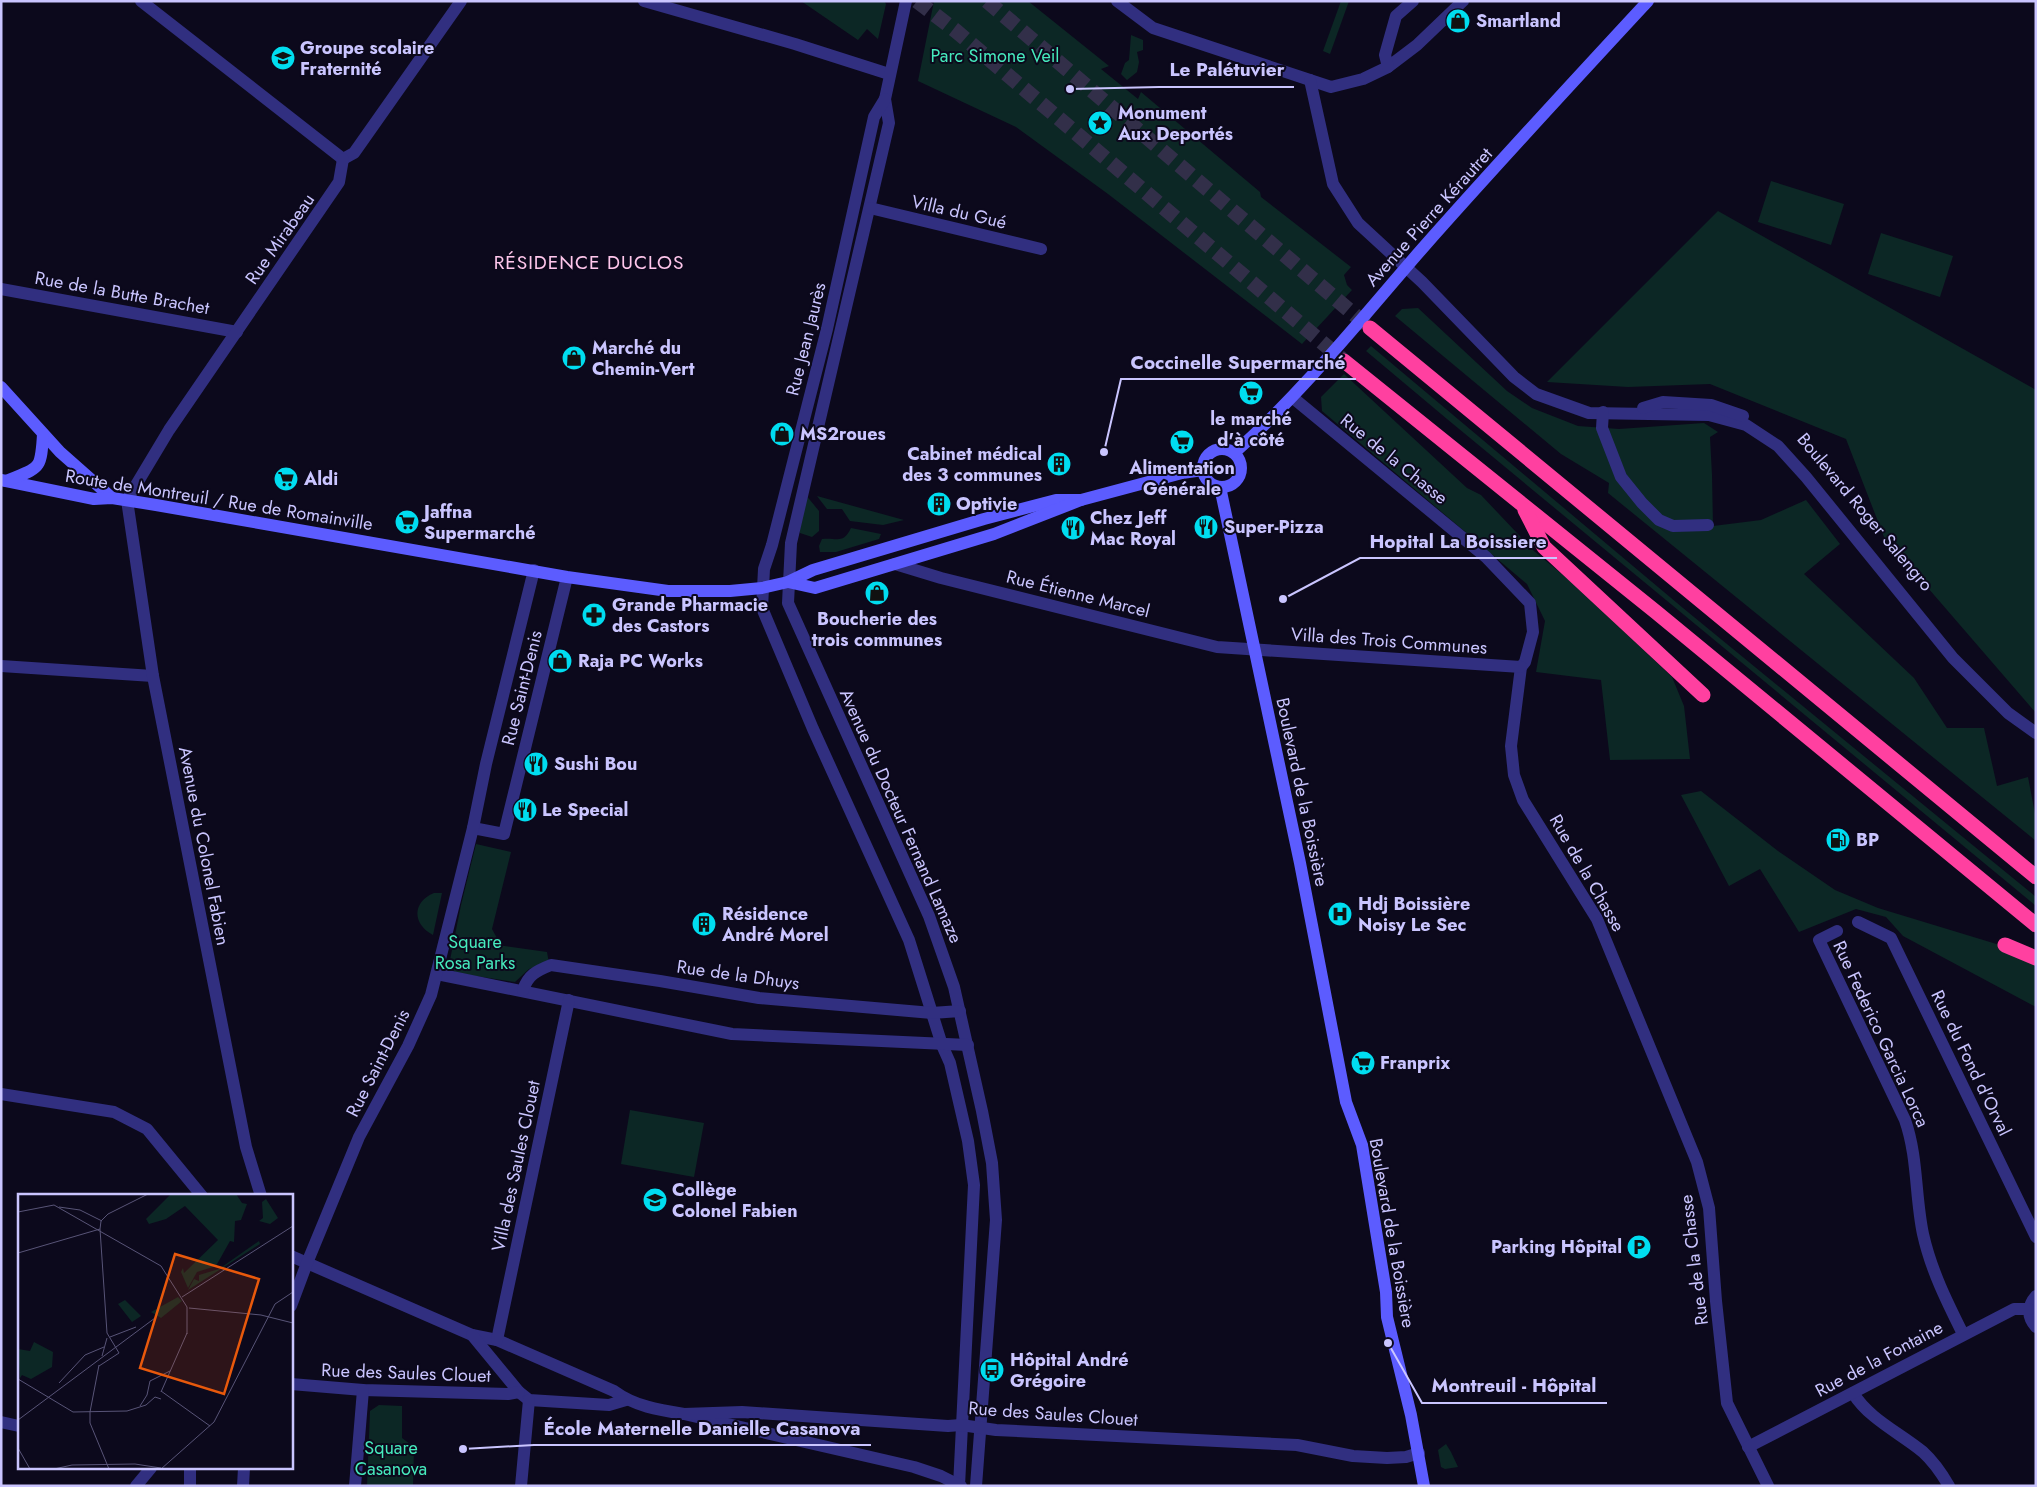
<svg xmlns="http://www.w3.org/2000/svg" width="2037" height="1487" viewBox="0 0 2037 1487" font-family="Jost,sans-serif">
  <style>
    .green { fill: #0c2725 }
    .lines { fill: none; stroke-linecap: round; stroke-linejoin: round }
    .motorway-tunnel { stroke: #322f49; stroke-width: 15; stroke-dasharray: 15 8; stroke-linecap: butt }
    .minor { stroke: #312f80; stroke-width: 12 }
    .secondary { stroke: #5c5cff; stroke-width: 12 }
    .motorway { stroke: #ff40a0; stroke-width: 15 }
    .labels { text-anchor: middle; stroke-width: 4; stroke-linejoin: round; paint-order: stroke }
    .poi-label { font-size: 18px; font-weight: bold; fill: #cac5ff; stroke: #0c091c; text-anchor: start }
    .park-label { font-size: 18px; fill: #46eabd; stroke: #0c091c }
    .street-label { font-size: 18px; fill: #cac5ff; stroke: #0c091c }
    .neighbourhood-label { font-size: 19px; letter-spacing: 1px; fill: #ffc7ec; stroke: #0c091c }
    .inset-road { fill: none; stroke: #585477; stroke-width: 1 }
    .view { fill: #e8590c; fill-opacity: 0.15; stroke: #e8590c; stroke-width: 2.5 }
    .inset-edge { fill: none; stroke: #cac5ff; stroke-width: 2.5 }
    .leader { fill: none; stroke: #cac5ff; stroke-width: 2 }
    .callout-dot { fill: #cac5ff; stroke: #0c091c; stroke-width: 2 }
    .callout-label { font-size: 19px; text-anchor: middle; font-weight: bold; fill: #cac5ff; stroke: #0c091c; stroke-width: 4; stroke-linejoin: round; paint-order: stroke }
  </style>
  <rect width="100%" height="100%" fill="#0c091c"/>
  <g class="green">
    <path d="M 801,1 L 884,1 L 886,4 L 878,39 L 867,29 L 858,40 Z"/>
    <path d="M 934,1 L 1028,1 L 1109,66 L 1101,69 L 1138,99 L 1141,92 L 1260,192 L 1261,197 L 1351,267 L 1344,275 L 1347,285 L 1352,290 L 1302,344 L 1108,194 L 1016,127 L 918,81 Z"/>
    <path d="M 1341,1 L 1349,1 L 1330,54 L 1323,51 Z"/>
    <path d="M 1131,35 L 1143,40 L 1143,50 L 1137,52 L 1139,62 L 1137,72 L 1127,80 L 1121,74 L 1125,63 L 1129,60 Z"/>
    <path d="M 1771,181 L 1844,204 L 1831,245 L 1758,222 Z"/>
    <path d="M 1718,211 L 2036,390 L 2036,713 L 1884,537 L 1846,439 L 1710,384 L 1628,387 L 1547,382 Z"/>
    <path d="M 1881,233 L 1953,256 L 1940,297 L 1868,274 Z"/>
    <path d="M 1418,308 L 1507,391 L 1532,408 L 1578,426 L 1619,429 L 1704,423 L 1718,432 L 1710,437 L 1712,475 L 1713,526 L 1761,520 L 1806,500 L 1840,544 L 1804,574 L 1914,678 L 1947,728 L 1984,728 L 1997,786 L 2028,777 L 2036,819 L 2036,841 L 1608,493 L 1609,483 L 1561,454 L 1395,316 L 1402,309 Z"/>
    <path d="M 1371,346 L 1683,608 L 2036,897 L 2036,906 L 1447,419 L 1366,351 Z"/>
    <path d="M 1344,374 L 1467,488 L 1481,495 L 1534,551 L 1575,585 L 1672,677 L 1684,706 L 1690,759 L 1610,760 L 1601,680 L 1536,672 L 1545,621 L 1527,584 L 1322,411 L 1321,397 Z"/>
    <path d="M 805,494 L 819,511 L 819,531 L 812,537 L 800,533 L 799,525 Z"/>
    <path d="M 817,496 L 904,520 L 883,525 L 850,521 L 842,509 L 827,509 Z"/>
    <path d="M 851,528 L 881,534 L 879,539 L 836,552 L 820,552 L 819,546 L 822,539 C 836,537 843,545 851,528 Z"/>
    <path d="M 1701,791 L 1778,851 L 1835,890 L 1878,908 L 2003,946 L 2036,966 L 2036,1007 L 1903,936 L 1886,917 L 1856,909 L 1799,932 L 1760,869 L 1729,886 L 1681,795 Z"/>
    <path d="M 476,844 L 511,852 L 492,929 L 498,940 L 497,945 L 547,952 L 549,963 L 529,969 L 515,982 L 456,973 L 449,965 L 461,905 Z"/>
    <path d="M 434,893 L 442,893 L 433,935 C 412,924 412,902 434,893 Z"/>
    <path d="M 630,1110 L 704,1123 L 694,1177 L 621,1164 Z"/>
    <path d="M 379,1405 L 402,1406 L 402,1438 L 414,1447 L 413,1486 L 367,1486 L 370,1411 Z"/>
    <path d="M 1446,1444 L 1451,1452 L 1458,1467 L 1445,1469 L 1441,1467 L 1438,1450 Z"/>
  </g>
  <g class="lines">
    <g class="motorway-tunnel">
      <path d="M 917,1 L 956,31 L 1344,361"/>
      <path d="M 987,1 L 1370,328"/>
    </g>
    <g class="minor">
      <path d="M 141,1 L 343,159"/>
      <path d="M 644,1 L 795,44 L 889,74"/>
      <path d="M 906,1 L 885,99 L 889,123 L 791,543 L 788,603 L 929,916 L 954,987 L 982,1111 L 992,1163 L 996,1220 L 976,1486"/>
      <path d="M 1117,1 L 1153,28 L 1331,87 L 1363,79 L 1388,67 L 1417,45 L 1463,1"/>
      <path d="M 1388,67 L 1385,55 L 1396,16 L 1413,1"/>
      <path d="M 1310,80 L 1333,184 L 1358,223 L 1422,282 L 1514,377 L 1536,394 L 1589,413 L 1709,415 L 1746,425 L 1778,446 L 1806,477 L 1953,658 L 2008,713 L 2036,733"/>
      <path d="M 885,99 L 874,117 L 827,329 L 772,545 L 764,569 L 762,608 L 813,729 L 909,940 L 942,1045 L 950,1063 L 968,1141 L 974,1185 L 959,1486"/>
      <path d="M 343,159 L 354,153 L 461,1"/>
      <path d="M 870,208 L 1041,249"/>
      <path d="M 1,289 L 237,332"/>
      <path d="M 1292,397 L 1486,557 L 1530,603 L 1533,632 L 1525,662 L 1521,667 L 1511,746 L 1514,775 L 1523,800 L 1597,919 L 1697,1162 L 1709,1208 L 1716,1301 L 1727,1403 L 1768,1486"/>
      <path d="M 1643,408 L 1663,402 L 1711,405 L 1743,416"/>
      <path d="M 1603,412 L 1602,428 L 1621,477 L 1642,503 L 1659,520 L 1673,526 L 1708,525"/>
      <path d="M 895,564 L 941,578 L 1217,647 L 1521,667"/>
      <path d="M 1,666 L 153,676"/>
      <path d="M 473,828 L 504,834 L 567,577"/>
      <path d="M 1858,922 L 1891,938 L 2036,1237"/>
      <path d="M 1837,931 L 1819,940 L 1905,1120 C 1918,1157 1915,1196 1923,1234 C 1931,1270 1947,1302 1963,1334"/>
      <path d="M 437,974 L 732,1034 L 968,1045"/>
      <path d="M 523,990 C 528,975 536,971 551,965 L 660,981 L 759,998 L 932,1013 L 960,1011"/>
      <path d="M 1,1094 L 114,1112 L 147,1129 L 202,1196"/>
      <path d="M 261,1196 L 246,1147 L 153,676 L 127,500 L 169,430 L 339,182 L 343,159"/>
      <path d="M 291,1256 L 472,1335 L 497,1340 L 614,1391 C 634,1406 659,1410 684,1414 L 914,1467 L 941,1476 L 961,1486"/>
      <path d="M 2036,1296 C 2027,1306 2027,1317 2036,1327"/>
      <path d="M 291,1306 L 307,1263 L 359,1137 L 408,1046 L 431,995 L 473,828 L 486,764 L 534,570"/>
      <path d="M 472,1335 L 519,1392 L 529,1400 L 609,1405 L 626,1400"/>
      <path d="M 497,1340 L 569,1000"/>
      <path d="M 291,1384 L 363,1390 L 508,1394 L 519,1392"/>
      <path d="M 1853,1393 C 1869,1419 1900,1433 1923,1452 C 1934,1462 1942,1474 1949,1486"/>
      <path d="M 684,1414 L 742,1412 L 948,1426 L 961,1425 L 996,1430 L 1297,1445 L 1353,1456 L 1387,1458 L 1406,1457 L 1419,1453"/>
      <path d="M 1,1422 L 19,1426"/>
      <path d="M 1748,1447 L 2014,1309 L 2029,1309"/>
      <path d="M 136,1486 L 151,1468"/>
      <path d="M 190,1486 L 190,1468"/>
      <path d="M 243,1486 L 244,1468"/>
      <path d="M 355,1486 L 363,1390"/>
      <path d="M 521,1486 L 529,1400"/>
    </g>
    <g class="secondary">
      <path d="M 1,387 L 60,452 L 112,498"/>
      <circle cx="1222" cy="468" r="19"/>
      <path d="M 1234,453 C 1303,392 1360,320 1421,250 C 1495,166 1572,83 1648,1"/>
      <path d="M 1,480 L 94,499 L 112,498 L 156,505 L 567,577 L 668,591 L 730,591 L 762,588 L 788,582 L 813,570 L 984,519 L 1056,500 L 1081,500"/>
      <path d="M 6,481 C 40,467 41,471 43,434"/>
      <path d="M 1220,487 L 1300,863 L 1346,1102 L 1362,1145 L 1386,1292 L 1387,1317 L 1411,1415 L 1424,1486"/>
      <path d="M 788,582 L 815,588 L 994,534 L 1081,500 L 1182,473 L 1203,470"/>
    </g>
    <g class="motorway">
      <path d="M 1370,328 L 2036,877"/>
      <path d="M 1344,361 L 1656,612 L 2036,925"/>
      <path d="M 1525,510 L 1544,547 L 1703,695"/>
      <path d="M 2005,945 L 2036,958"/>
    </g>
  </g>
  <defs>
    <symbol id="shop-disc" viewBox="-11 -11 22 22"><circle r="9.5" fill="#00ddf0" stroke="#0c091c"/><path d="M-5-2.5h2.3a2.7 3.5 0 0 1 5.4 0H5L5.5 6h-11ZM-1.5-2.5h3a1.5 2.3 0 0 0-3 0Z" fill="#111"/></symbol>
    <symbol id="school-disc" viewBox="-11 -11 22 22"><circle r="9.5" fill="#00ddf0" stroke="#0c091c"/><path d="M0-5L7-2L0 1L-7-2ZM-4 1L0 2.5L4 1V4Q0 6-4 4Z" fill="#111"/></symbol>
    <symbol id="sight-disc" viewBox="-11 -11 22 22"><circle r="9.5" fill="#00ddf0" stroke="#0c091c"/><path d="M0-6L1.8-2.2L6-1.7L2.9 1.2L3.7 5.4L0 3.3L-3.7 5.4L-2.9 1.2L-6-1.7L-1.8-2.2Z" fill="#111"/></symbol>
    <symbol id="supermarket-disc" viewBox="-11 -11 22 22"><circle r="9.5" fill="#00ddf0" stroke="#0c091c"/><path d="M-6-5.5h2.5l.6 2H6L4.5 2H-2.5L-4.4-4H-6ZM-1.5 3.2a1.3 1.3 0 1 0 .1 0ZM3 3.2a1.3 1.3 0 1 0 .1 0Z" fill="#111"/></symbol>
    <symbol id="building-disc" viewBox="-11 -11 22 22"><circle r="9.5" fill="#00ddf0" stroke="#0c091c"/><path d="M-4-6H4V6H1V3H-1V6H-4ZM-2.5-4.3h1.7v1.8h-1.7ZM.8-4.3h1.7v1.8H.8ZM-2.5-1h1.7V.8h-1.7ZM.8-1h1.7V.8H.8Z" fill="#111"/></symbol>
    <symbol id="restaurant-disc" viewBox="-11 -11 22 22"><circle r="9.5" fill="#00ddf0" stroke="#0c091c"/><path d="M-5-6h1v4h1v-4h1v4h1v-4h1v5L-1.5 .5V6h-2V.5L-5-1ZM5-6V6H3V1.5H1.5Q1.5-4 5-6Z" fill="#111"/></symbol>
    <symbol id="pharmacy-disc" viewBox="-11 -11 22 22"><circle r="9.5" fill="#00ddf0" stroke="#0c091c"/><path d="M-2-6h4v4h4v4h-4v4h-4v-4h-4v-4h4Z" fill="#111"/></symbol>
    <symbol id="fuel-disc" viewBox="-11 -11 22 22"><circle r="9.5" fill="#00ddf0" stroke="#0c091c"/><path d="M-5.5-6h7V0h2V4h1.3V-2.5L3-4.5l.8-.8L6-3V5H2.5V1h-1V6h-7ZM-4.2-4.7v3.2H.2V-4.7Z" fill="#111"/></symbol>
    <symbol id="hospital-disc" viewBox="-11 -11 22 22"><circle r="9.5" fill="#00ddf0" stroke="#0c091c"/><path d="M-5-5h3v3.5h4V-5h3V5h-3V1.5h-4V5h-3Z" fill="#111"/></symbol>
    <symbol id="parking-disc" viewBox="-11 -11 22 22"><circle r="9.5" fill="#00ddf0" stroke="#0c091c"/><path d="M-3.5-5.5H1a3.5 3.5 0 0 1 0 7H-1V5.5H-3.5ZM-1-3.4V-.6H.8a1.4 1.4 0 0 0 0-2.8Z" fill="#111"/></symbol>
    <symbol id="bus-disc" viewBox="-11 -11 22 22"><circle r="9.5" fill="#00ddf0" stroke="#0c091c"/><path d="M-5-6H5V4H4V6H2V4H-2V6H-4V4H-5ZM-3.5-4V0h7V-4ZM-3.5 1.2v1.5H-2V1.2ZM2 1.2v1.5H3.5V1.2Z" fill="#111"/></symbol>
  </defs>
  <g fill-rule="evenodd">
    <use href="#shop-disc" x="1444" y="7" width="28" height="28"/>
    <use href="#school-disc" x="269" y="44" width="28" height="28"/>
    <use href="#sight-disc" x="1086" y="109" width="28" height="28"/>
    <use href="#shop-disc" x="560" y="344" width="28" height="28"/>
    <use href="#supermarket-disc" x="1237" y="379" width="28" height="28"/>
    <use href="#shop-disc" x="768" y="420" width="28" height="28"/>
    <use href="#supermarket-disc" x="1168" y="428" width="28" height="28"/>
    <use href="#building-disc" x="1045" y="450" width="28" height="28"/>
    <use href="#supermarket-disc" x="272" y="465" width="28" height="28"/>
    <use href="#building-disc" x="925" y="490" width="28" height="28"/>
    <use href="#supermarket-disc" x="393" y="508" width="28" height="28"/>
    <use href="#restaurant-disc" x="1192" y="513" width="28" height="28"/>
    <use href="#restaurant-disc" x="1059" y="514" width="28" height="28"/>
    <use href="#shop-disc" x="863" y="579" width="28" height="28"/>
    <use href="#pharmacy-disc" x="580" y="601" width="28" height="28"/>
    <use href="#shop-disc" x="546" y="647" width="28" height="28"/>
    <use href="#restaurant-disc" x="522" y="750" width="28" height="28"/>
    <use href="#restaurant-disc" x="511" y="796" width="28" height="28"/>
    <use href="#fuel-disc" x="1824" y="826" width="28" height="28"/>
    <use href="#hospital-disc" x="1326" y="900" width="28" height="28"/>
    <use href="#building-disc" x="690" y="910" width="28" height="28"/>
    <use href="#supermarket-disc" x="1349" y="1049" width="28" height="28"/>
    <use href="#school-disc" x="641" y="1186" width="28" height="28"/>
    <use href="#parking-disc" x="1625" y="1233" width="28" height="28"/>
    <use href="#bus-disc" x="978" y="1356" width="28" height="28"/>
  </g>
  <g class="labels">
    <g class="poi-label">
      <text x="1476" y="27">Smartland</text>
      <text x="300" y="54">Groupe scolaire<tspan x="300" dy="21">Fraternité</tspan></text>
      <text x="1118" y="119">Monument<tspan x="1118" dy="21">Aux Deportés</tspan></text>
      <text x="592" y="354">Marché du<tspan x="592" dy="21">Chemin-Vert</tspan></text>
      <text x="1251" y="425" text-anchor="middle">le marché<tspan x="1251" dy="21">d'à côté</tspan></text>
      <text x="800" y="440">MS2roues</text>
      <text x="1042" y="460" text-anchor="end">Cabinet médical<tspan x="1042" dy="21">des 3 communes</tspan></text>
      <text x="1182" y="474" text-anchor="middle">Alimentation<tspan x="1182" dy="21">Générale</tspan></text>
      <text x="304" y="485">Aldi</text>
      <text x="956" y="510">Optivie</text>
      <text x="424" y="518">Jaffna<tspan x="424" dy="21">Supermarché</tspan></text>
      <text x="1090" y="524">Chez Jeff<tspan x="1090" dy="21">Mac Royal</tspan></text>
      <text x="1224" y="533">Super-Pizza</text>
      <text x="612" y="611">Grande Pharmacie<tspan x="612" dy="21">des Castors</tspan></text>
      <text x="877" y="625" text-anchor="middle">Boucherie des<tspan x="877" dy="21">trois communes</tspan></text>
      <text x="578" y="667">Raja PC Works</text>
      <text x="554" y="770">Sushi Bou</text>
      <text x="542" y="816">Le Special</text>
      <text x="1856" y="846">BP</text>
      <text x="1358" y="910">Hdj Boissière<tspan x="1358" dy="21">Noisy Le Sec</tspan></text>
      <text x="722" y="920">Résidence<tspan x="722" dy="21">André Morel</tspan></text>
      <text x="1380" y="1069">Franprix</text>
      <text x="672" y="1196">Collège<tspan x="672" dy="21">Colonel Fabien</tspan></text>
      <text x="1622" y="1253" text-anchor="end">Parking Hôpital</text>
      <text x="1010" y="1366">Hôpital André<tspan x="1010" dy="21">Grégoire</tspan></text>
    </g>
    <g class="park-label">
      <text x="995" y="62">Parc Simone Veil</text>
      <text x="475" y="948">Square<tspan x="475" dy="21">Rosa Parks</tspan></text>
      <text x="391" y="1454">Square<tspan x="391" dy="21">Casanova</tspan></text>
    </g>
    <g class="street-label">
      <text transform="translate(959 212) rotate(13)" y="6">Villa du Gué</text>
      <text transform="translate(1429 217) rotate(-48)" y="6">Avenue Pierre Kérautret</text>
      <text transform="translate(280 239) rotate(-55)" y="6">Rue Mirabeau</text>
      <text transform="translate(122 293) rotate(10)" y="6">Rue de la Butte Brachet</text>
      <text transform="translate(806 339) rotate(-76)" y="6">Rue Jean Jaurès</text>
      <text transform="translate(1394 459) rotate(39)" y="6">Rue de la Chasse</text>
      <text transform="translate(219 500) rotate(9)" y="6">Route de Montreuil / Rue de Romainville</text>
      <text transform="translate(1865 512) rotate(50)" y="6">Boulevard Roger Salengro</text>
      <text transform="translate(1078 594) rotate(14)" y="6">Rue Étienne Marcel</text>
      <text transform="translate(1389 641) rotate(4)" y="6">Villa des Trois Communes</text>
      <text transform="translate(522 688) rotate(-76)" y="6">Rue Saint-Denis</text>
      <text transform="translate(1302 792) rotate(78)" y="6">Boulevard de la Boissière</text>
      <text transform="translate(901 816) rotate(66)" y="6">Avenue du Docteur Fernand Lamaze</text>
      <text transform="translate(204 846) rotate(79)" y="6">Avenue du Colonel Fabien</text>
      <text transform="translate(1587 873) rotate(60)" y="6">Rue de la Chasse</text>
      <text transform="translate(738 975) rotate(8)" y="6">Rue de la Dhuys</text>
      <text transform="translate(1881 1034) rotate(65)" y="6">Rue Federico Garcia Lorca</text>
      <text transform="translate(378 1063) rotate(-63)" y="6">Rue Saint-Denis</text>
      <text transform="translate(1971 1063) rotate(64)" y="6">Rue du Fond d'Orval</text>
      <text transform="translate(516 1166) rotate(-78)" y="6">Villa des Saules Clouet</text>
      <text transform="translate(1392 1233) rotate(80)" y="6">Boulevard de la Boissière</text>
      <text transform="translate(1694 1260) rotate(-97)" y="6">Rue de la Chasse</text>
      <text transform="translate(1879 1359) rotate(-28)" y="6">Rue de la Fontaine</text>
      <text transform="translate(406 1373) rotate(2)" y="6">Rue des Saules Clouet</text>
      <text transform="translate(1053 1414) rotate(4)" y="6">Rue des Saules Clouet</text>
    </g>
    <g class="neighbourhood-label">
      <text x="589" y="269">RÉSIDENCE DUCLOS</text>
    </g>
  </g>
  <g transform="translate(18 1194)">
    <rect width="275" height="275" fill="#0c091c"/>
    <path d="M 153,0 L 218,0 L 224,9 L 229,10 L 223,26 L 217,27 L 216,48 L 212,47 L 198,72 L 179,78 L 170,94 L 163,78 L 165,74 L 166,79 L 200,46 L 167,12 L 148,25 L 131,30 L 128,25 ZM 248,5 L 260,24 L 252,30 L 241,27 L 245,24 L 244,8 ZM 241,47 L 242,50 L 170,96 L 176,85 L 181,87 L 181,81 L 201,75 ZM 160,103 L 164,107 L 143,124 L 133,118 ZM 107,106 L 123,122 L 114,128 L 100,110 ZM 16,148 L 35,158 L 34,173 L 13,185 L 4,181 L 2,184 L 0,155 L 12,157 Z" fill="#0c2725"/>
    <path class="inset-road" d="M 41,13 L 62,16 L 84,27M 0,18 L 36,11 L 143,72 L 169,113 L 169,140M 82,35 L 83,27 L 90,20 L 130,0M 0,59 L 82,35 L 89,139 L 101,159 L 81,172M 164,103 L 275,32M 171,114 L 243,121 L 275,129M 92,143 L 118,133M 84,162 L 89,144M 0,185 L 55,218 L 109,217 L 128,211 L 137,203 L 143,205M 41,189 L 67,161 L 86,153M 143,197 L 192,232M 143,198 L 169,139M 122,212 L 129,201 L 132,187 L 152,177M 72,218 L 81,171M 72,218 L 72,229 L 91,275M 0,226 L 137,124M 0,254 L 12,275M 36,275 L 54,271 L 117,270 L 143,274M 143,275 L 196,228 L 257,110 L 275,98"/>
    <path class="view" d="M 157,60 L 241,85 L 206,200 L 122,174 Z"/>
    <rect width="275" height="275" class="inset-edge"/>
  </g>
  <path class="leader" d="M1070 89L1159 87H1294M1104 452L1121 379H1356M1283 599L1360 558H1557M1388 1343L1422 1403H1607M463 1449L534 1445H871"/>
  <g class="callout-dot">
    <circle cx="1070" cy="89" r="5"/>
    <circle cx="1104" cy="452" r="5"/>
    <circle cx="1283" cy="599" r="5"/>
    <circle cx="1388" cy="1343" r="5"/>
    <circle cx="463" cy="1449" r="5"/>
  </g>
  <g class="callout-label">
    <text x="1227" y="76">Le Palétuvier</text>
    <text x="1238" y="369">Coccinelle Supermarché</text>
    <text x="1458" y="548">Hopital La Boissiere</text>
    <text x="1514" y="1392">Montreuil - Hôpital</text>
    <text x="702" y="1435">École Maternelle Danielle Casanova</text>
  </g>
  <rect width="2037" height="1487" fill="none" stroke="#cac5ff" stroke-width="5"/>
</svg>
